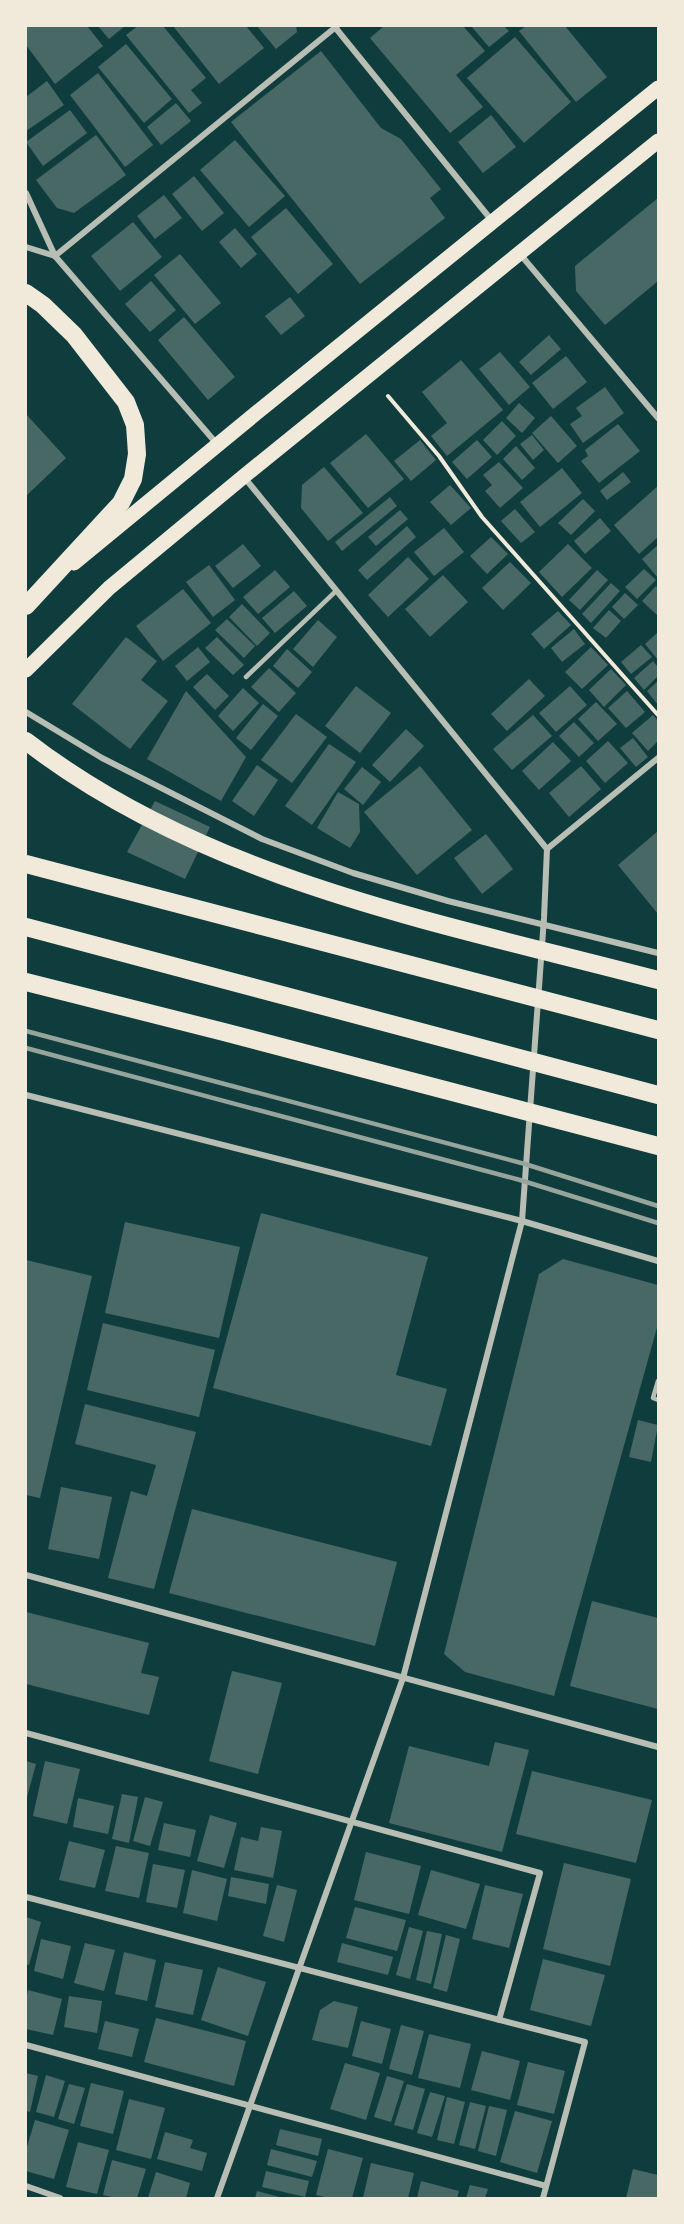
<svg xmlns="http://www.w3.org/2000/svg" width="684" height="2224" viewBox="0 0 684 2224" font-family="'Sofia Sans Condensed',sans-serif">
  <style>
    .building { fill: #486865 }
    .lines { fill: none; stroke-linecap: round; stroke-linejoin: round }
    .path { stroke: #f1e9da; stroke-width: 4 }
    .service { stroke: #b8beb3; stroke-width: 4.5 }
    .minor { stroke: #b8beb3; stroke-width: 6 }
    .primary { stroke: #f1e9da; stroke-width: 15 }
    .motorway { stroke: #f1e9da; stroke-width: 18 }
    .rail { stroke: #97a49c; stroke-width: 4.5 }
  </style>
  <rect width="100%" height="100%" fill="#0f3d3e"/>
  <g class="building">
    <path d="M 26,26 L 87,26 L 103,46 L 55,84 L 26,45 Z"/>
    <path d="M 98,26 L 125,26 L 109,39 Z"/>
    <path d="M 138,26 L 163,26 L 206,78 L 191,90 L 202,103 L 189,113 L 126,35 Z"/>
    <path d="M 173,26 L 246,26 L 264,48 L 219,84 Z"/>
    <path d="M 257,26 L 296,26 L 297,32 L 276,49 Z"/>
    <path d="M 384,26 L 463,26 L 485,51 L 456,75 L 483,107 L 450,133 L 370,38 Z"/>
    <path d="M 471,26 L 504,26 L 509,31 L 489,47 Z"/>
    <path d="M 526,26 L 565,26 L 607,77 L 576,102 L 519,31 Z"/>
    <path d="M 515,37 L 571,102 L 524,143 L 467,78 Z"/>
    <path d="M 126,44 L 172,99 L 144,123 L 98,67 Z"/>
    <path d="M 321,51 L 381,128 L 401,139 L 441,189 L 430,198 L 445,218 L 360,284 L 231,122 Z"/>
    <path d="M 98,73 L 153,145 L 125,167 L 70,95 Z"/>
    <path d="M 47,81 L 64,105 L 26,131 L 26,97 Z"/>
    <path d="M 176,103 L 191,121 L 161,145 L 147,127 Z"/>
    <path d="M 70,110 L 87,133 L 43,166 L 26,142 Z"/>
    <path d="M 491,115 L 516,147 L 483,173 L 458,142 Z"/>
    <path d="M 96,135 L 126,175 L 74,213 L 57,208 L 36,180 Z"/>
    <path d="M 235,140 L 285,196 L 249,227 L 200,170 Z"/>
    <path d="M 194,176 L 224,213 L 202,231 L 172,194 Z"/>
    <path d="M 164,195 L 182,218 L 155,239 L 137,216 Z"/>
    <path d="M 658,198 L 658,281 L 605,325 L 576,291 L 575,266 Z"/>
    <path d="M 286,208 L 333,264 L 298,294 L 251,237 Z"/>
    <path d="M 133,222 L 162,257 L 120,291 L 91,256 Z"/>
    <path d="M 235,228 L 257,254 L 241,268 L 219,242 Z"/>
    <path d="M 180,254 L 221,303 L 195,324 L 154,275 Z"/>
    <path d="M 151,281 L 176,310 L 150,332 L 125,304 Z"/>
    <path d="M 290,297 L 305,316 L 281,335 L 265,316 Z"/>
    <path d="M 184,317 L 235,377 L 208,400 L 158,340 Z"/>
    <path d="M 549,335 L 561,349 L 531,375 L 519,362 Z"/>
    <path d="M 500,352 L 530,387 L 509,405 L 479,369 Z"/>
    <path d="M 566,356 L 587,382 L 553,409 L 532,383 Z"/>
    <path d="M 461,360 L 503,410 L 447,456 L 431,436 L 447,423 L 422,392 Z"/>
    <path d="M 605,387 L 624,413 L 583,443 L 570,424 L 582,416 L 576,408 Z"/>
    <path d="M 519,403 L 535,418 L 522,433 L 506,418 Z"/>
    <path d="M 26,414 L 66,458 L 26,496 Z"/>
    <path d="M 551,416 L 577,446 L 558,463 L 532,433 Z"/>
    <path d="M 502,421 L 516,436 L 497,455 L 483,440 Z"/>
    <path d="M 618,424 L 640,451 L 599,483 L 581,461 L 588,456 L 585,450 Z"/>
    <path d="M 366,434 L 404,479 L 368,508 L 330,463 Z"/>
    <path d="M 532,435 L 544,450 L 533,460 L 520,444 Z"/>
    <path d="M 420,440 L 436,460 L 411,481 L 394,461 Z"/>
    <path d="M 477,440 L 492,457 L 467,479 L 452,462 Z"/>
    <path d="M 516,446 L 535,468 L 522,480 L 503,459 Z"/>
    <path d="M 499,462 L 523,488 L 500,508 L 485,491 L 492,485 L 483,475 Z"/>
    <path d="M 324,467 L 363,513 L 328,541 L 301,508 L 302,485 Z"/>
    <path d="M 562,468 L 582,493 L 540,527 L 520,502 Z"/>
    <path d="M 623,472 L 631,482 L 607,500 L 600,491 Z"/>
    <path d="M 450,485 L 471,508 L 451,525 L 430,502 Z"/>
    <path d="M 658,486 L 658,537 L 639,554 L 614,525 Z"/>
    <path d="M 390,497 L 397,506 L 342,551 L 335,542 Z"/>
    <path d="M 583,499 L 595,511 L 571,535 L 558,523 Z"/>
    <path d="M 515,509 L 535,532 L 521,543 L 501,521 Z"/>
    <path d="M 400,510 L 408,519 L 376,546 L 368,537 Z"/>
    <path d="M 600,518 L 611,531 L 585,554 L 574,541 Z"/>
    <path d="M 407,526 L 416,537 L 367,580 L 358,570 Z"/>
    <path d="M 444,528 L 464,552 L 434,576 L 414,552 Z"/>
    <path d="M 491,537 L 508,554 L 487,574 L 470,556 Z"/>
    <path d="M 243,544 L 261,566 L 233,588 L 215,566 Z"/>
    <path d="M 568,544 L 592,568 L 562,597 L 539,572 Z"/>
    <path d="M 658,545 L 658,578 L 642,559 Z"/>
    <path d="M 408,557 L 429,579 L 388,617 L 368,595 Z"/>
    <path d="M 510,562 L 531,583 L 503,610 L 482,588 Z"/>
    <path d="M 209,565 L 235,600 L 213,617 L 186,582 Z"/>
    <path d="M 644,569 L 656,580 L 637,599 L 625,587 Z"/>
    <path d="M 275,570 L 290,587 L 258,614 L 243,597 Z"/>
    <path d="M 597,570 L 608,580 L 580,610 L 569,600 Z"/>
    <path d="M 443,575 L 468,602 L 430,637 L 405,609 Z"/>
    <path d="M 611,583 L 620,591 L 591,623 L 582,614 Z"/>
    <path d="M 656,586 L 658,589 L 658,616 L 642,601 Z"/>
    <path d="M 183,589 L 211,623 L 163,661 L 136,626 Z"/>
    <path d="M 294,591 L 307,606 L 275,633 L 262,618 Z"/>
    <path d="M 625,593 L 638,605 L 624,619 L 612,607 Z"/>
    <path d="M 242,604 L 270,633 L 257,646 L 229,617 Z"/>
    <path d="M 609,610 L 621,621 L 606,638 L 593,628 Z"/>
    <path d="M 558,611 L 571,625 L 544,649 L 531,634 Z"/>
    <path d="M 227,619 L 255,646 L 244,658 L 215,630 Z"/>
    <path d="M 318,620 L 337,637 L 313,667 L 293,649 Z"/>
    <path d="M 574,629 L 585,644 L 562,662 L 551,648 Z"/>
    <path d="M 658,632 L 658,660 L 645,644 Z"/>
    <path d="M 126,637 L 157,661 L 141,680 L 168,701 L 130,749 L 72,704 Z"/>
    <path d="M 217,637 L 244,665 L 233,675 L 205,648 Z"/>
    <path d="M 641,645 L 652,657 L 631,674 L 621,662 Z"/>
    <path d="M 198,647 L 210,662 L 187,681 L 175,666 Z"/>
    <path d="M 591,647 L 608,665 L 582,689 L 565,672 Z"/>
    <path d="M 287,649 L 312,672 L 298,688 L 273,666 Z"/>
    <path d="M 653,661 L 658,667 L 658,676 L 644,690 L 634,678 Z"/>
    <path d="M 269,668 L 296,693 L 279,712 L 251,687 Z"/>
    <path d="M 611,669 L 626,685 L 604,707 L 589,690 Z"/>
    <path d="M 207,674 L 229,696 L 215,710 L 193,687 Z"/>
    <path d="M 529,679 L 545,696 L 507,731 L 491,714 Z"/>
    <path d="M 658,681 L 658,705 L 647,691 Z"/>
    <path d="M 356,686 L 391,713 L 360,753 L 325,726 Z"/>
    <path d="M 570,686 L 587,705 L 556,732 L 539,713 Z"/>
    <path d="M 243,688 L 259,703 L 233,731 L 218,716 Z"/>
    <path d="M 186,691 L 246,757 L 221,801 L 147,759 Z"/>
    <path d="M 627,691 L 645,712 L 626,728 L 608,708 Z"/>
    <path d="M 596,702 L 617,724 L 598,741 L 578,719 Z"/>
    <path d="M 263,704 L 278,716 L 251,750 L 236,738 Z"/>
    <path d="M 296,714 L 327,737 L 292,783 L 261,760 Z"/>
    <path d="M 533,715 L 552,736 L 512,770 L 493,749 Z"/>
    <path d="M 653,715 L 658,721 L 658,741 L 648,751 L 632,733 Z"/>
    <path d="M 574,722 L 594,743 L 579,757 L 559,736 Z"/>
    <path d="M 406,729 L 424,746 L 390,782 L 372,765 Z"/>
    <path d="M 633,738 L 648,757 L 636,767 L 620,748 Z"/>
    <path d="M 608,741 L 628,763 L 605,783 L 586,761 Z"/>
    <path d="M 553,742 L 571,761 L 539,790 L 522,771 Z"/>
    <path d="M 329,744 L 356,762 L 312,825 L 285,806 Z"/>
    <path d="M 257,765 L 278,780 L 254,816 L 232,801 Z"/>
    <path d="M 420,766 L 472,830 L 417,875 L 364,812 Z"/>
    <path d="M 581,766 L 601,789 L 569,817 L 549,793 Z"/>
    <path d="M 362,767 L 381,782 L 363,805 L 344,789 Z"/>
    <path d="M 338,792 L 359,804 L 360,832 L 350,848 L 317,828 Z"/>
    <path d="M 155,801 L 210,827 L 185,879 L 127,852 Z"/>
    <path d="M 658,831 L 658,914 L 618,865 Z"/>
    <path d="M 486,834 L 513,869 L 482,894 L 454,858 Z"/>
    <path d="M 261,1213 L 428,1257 L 396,1375 L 447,1389 L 431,1446 L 213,1388 Z"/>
    <path d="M 125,1222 L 240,1247 L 219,1338 L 105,1313 Z"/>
    <path d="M 563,1259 L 658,1285 L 658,1324 L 554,1696 L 465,1672 L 444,1654 L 539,1274 Z"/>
    <path d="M 26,1260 L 92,1276 L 40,1498 L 26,1495 Z"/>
    <path d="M 103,1323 L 215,1350 L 199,1417 L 87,1390 Z"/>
    <path d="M 85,1404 L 196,1432 L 154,1589 L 108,1578 L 131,1491 L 147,1496 L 156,1465 L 75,1444 Z"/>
    <path d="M 638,1420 L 658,1425 L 651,1462 L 629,1457 Z"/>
    <path d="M 61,1487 L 112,1497 L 99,1559 L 48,1549 Z"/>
    <path d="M 192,1509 L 397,1562 L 375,1646 L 169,1593 Z"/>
    <path d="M 592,1601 L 658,1618 L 658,1709 L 570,1686 Z"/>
    <path d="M 26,1612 L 149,1643 L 141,1673 L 159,1677 L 149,1715 L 26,1684 Z"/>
    <path d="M 232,1671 L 282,1683 L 258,1774 L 209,1761 Z"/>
    <path d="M 495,1742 L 529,1750 L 502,1852 L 389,1823 L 409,1746 L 489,1766 Z"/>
    <path d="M 26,1761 L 36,1764 L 26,1801 Z"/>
    <path d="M 45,1761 L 80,1769 L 67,1824 L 33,1816 Z"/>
    <path d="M 532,1771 L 652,1800 L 636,1863 L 516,1834 Z"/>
    <path d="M 122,1794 L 138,1797 L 129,1843 L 112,1839 Z"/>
    <path d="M 145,1797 L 163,1802 L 150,1846 L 133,1841 Z"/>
    <path d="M 78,1798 L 114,1806 L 108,1834 L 73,1827 Z"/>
    <path d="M 210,1815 L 237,1823 L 224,1868 L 197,1861 Z"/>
    <path d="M 164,1823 L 196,1830 L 190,1857 L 158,1850 Z"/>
    <path d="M 261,1827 L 282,1831 L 273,1878 L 234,1870 L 241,1837 L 258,1841 Z"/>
    <path d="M 69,1841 L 105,1850 L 95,1888 L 59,1880 Z"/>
    <path d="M 116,1846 L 149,1853 L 139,1898 L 105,1891 Z"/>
    <path d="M 366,1852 L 421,1866 L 409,1914 L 354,1900 Z"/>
    <path d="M 564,1863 L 631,1879 L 610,1966 L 543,1949 Z"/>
    <path d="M 153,1864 L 185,1870 L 177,1908 L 146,1902 Z"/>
    <path d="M 192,1870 L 227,1879 L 217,1921 L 183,1913 Z"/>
    <path d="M 431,1870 L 480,1884 L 466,1929 L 418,1915 Z"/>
    <path d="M 231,1877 L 269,1884 L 266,1904 L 228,1896 Z"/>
    <path d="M 277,1885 L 297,1890 L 284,1942 L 263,1936 Z"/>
    <path d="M 485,1885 L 523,1894 L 509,1948 L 472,1939 Z"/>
    <path d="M 355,1907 L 406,1920 L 397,1951 L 346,1938 Z"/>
    <path d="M 26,1917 L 41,1922 L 29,1965 L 26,1964 Z"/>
    <path d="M 409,1927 L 423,1931 L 410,1979 L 396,1975 Z"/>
    <path d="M 427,1931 L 442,1934 L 431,1984 L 416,1980 Z"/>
    <path d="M 446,1935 L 460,1939 L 447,1992 L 433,1988 Z"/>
    <path d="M 41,1939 L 71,1946 L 63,1979 L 34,1971 Z"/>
    <path d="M 85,1943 L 115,1950 L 104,1991 L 74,1983 Z"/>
    <path d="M 342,1943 L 393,1957 L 388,1975 L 337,1962 Z"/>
    <path d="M 124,1952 L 156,1960 L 147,2001 L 115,1994 Z"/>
    <path d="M 543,1959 L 605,1975 L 591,2026 L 530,2010 Z"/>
    <path d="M 165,1962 L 203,1970 L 193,2015 L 155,2007 Z"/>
    <path d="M 218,1967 L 266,1982 L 248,2036 L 201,2020 Z"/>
    <path d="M 28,1990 L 62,1999 L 53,2035 L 26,2029 L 26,2000 Z"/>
    <path d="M 69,1996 L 102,2001 L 97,2033 L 64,2027 Z"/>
    <path d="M 334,2001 L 358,2007 L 348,2048 L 312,2040 L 320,2010 Z"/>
    <path d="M 156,2018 L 246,2041 L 234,2086 L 144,2062 Z"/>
    <path d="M 105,2021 L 139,2029 L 132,2057 L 98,2049 Z"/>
    <path d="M 361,2021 L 391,2029 L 382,2064 L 352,2056 Z"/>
    <path d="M 401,2025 L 424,2031 L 412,2075 L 389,2069 Z"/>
    <path d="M 429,2034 L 471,2044 L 460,2088 L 418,2078 Z"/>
    <path d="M 482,2051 L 520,2061 L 510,2100 L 471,2090 Z"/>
    <path d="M 528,2062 L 565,2071 L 554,2114 L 517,2105 Z"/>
    <path d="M 345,2063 L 380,2073 L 366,2120 L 330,2109 Z"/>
    <path d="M 26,2073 L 38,2076 L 30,2112 L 26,2111 Z"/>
    <path d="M 46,2075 L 65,2081 L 54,2117 L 36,2112 Z"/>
    <path d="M 387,2076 L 404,2081 L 391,2122 L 374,2117 Z"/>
    <path d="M 91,2083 L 124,2091 L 113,2134 L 80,2126 Z"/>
    <path d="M 69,2084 L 85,2088 L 74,2124 L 58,2119 Z"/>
    <path d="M 407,2084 L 425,2089 L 413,2130 L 394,2125 Z"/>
    <path d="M 430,2092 L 445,2096 L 432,2137 L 417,2133 Z"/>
    <path d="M 447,2097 L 465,2102 L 454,2144 L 437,2140 Z"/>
    <path d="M 129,2099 L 165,2108 L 151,2159 L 116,2150 Z"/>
    <path d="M 470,2102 L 486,2106 L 475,2149 L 459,2145 Z"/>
    <path d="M 489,2106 L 507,2110 L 496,2156 L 478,2151 Z"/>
    <path d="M 515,2111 L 552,2121 L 537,2173 L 500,2162 Z"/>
    <path d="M 35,2120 L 69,2130 L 54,2179 L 26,2171 L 26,2150 Z"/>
    <path d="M 280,2129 L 322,2139 L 318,2156 L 276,2145 Z"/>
    <path d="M 165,2132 L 193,2140 L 190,2148 L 207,2153 L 202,2171 L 157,2159 Z"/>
    <path d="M 78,2142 L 109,2150 L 97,2194 L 66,2187 Z"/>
    <path d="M 271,2149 L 317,2161 L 312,2177 L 267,2165 Z"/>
    <path d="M 328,2149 L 363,2158 L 352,2198 L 329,2198 L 316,2195 Z"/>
    <path d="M 112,2160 L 146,2169 L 137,2198 L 116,2198 L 103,2195 Z"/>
    <path d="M 371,2163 L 414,2173 L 408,2198 L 363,2198 Z"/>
    <path d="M 633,2169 L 658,2175 L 658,2198 L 626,2198 Z"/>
    <path d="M 266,2171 L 309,2181 L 305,2197 L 262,2187 Z"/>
    <path d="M 156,2172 L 190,2183 L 186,2198 L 148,2198 Z"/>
    <path d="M 421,2181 L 459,2191 L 457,2198 L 417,2198 Z"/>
    <path d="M 470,2185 L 488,2189 L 485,2198 L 466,2198 Z"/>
    <path d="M 257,2191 L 283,2198 L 255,2198 Z"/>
  </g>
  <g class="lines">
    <path class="path" d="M 388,396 L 439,456 L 482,517 L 658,715"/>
    <g class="service">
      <path d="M 246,677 L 336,591"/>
      <path d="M 658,1381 L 653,1398 L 658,1400"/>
    </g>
    <g class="minor">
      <path d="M 334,26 L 493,222"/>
      <path d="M 26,193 L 55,256 L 217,444"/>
      <path d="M 26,247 L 55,256"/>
      <path d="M 520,254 L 658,418"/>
      <path d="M 55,256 L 337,26"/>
      <path d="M 26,712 L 102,758 L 262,839 L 353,873 L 448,901 L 658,953"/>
      <path d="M 547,849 L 658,758"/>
      <path d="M 26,1095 L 522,1221 L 658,1261"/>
      <path d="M 26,1575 L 658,1747"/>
      <path d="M 26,1733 L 540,1873 L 499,2020"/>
      <path d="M 26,1897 L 585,2042 L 543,2198"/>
      <path d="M 26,2045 L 546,2186"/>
      <path d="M 26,2186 L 60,2198"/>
      <path d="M 217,2198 L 403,1678 L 522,1221 L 544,918 L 547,849 L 244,477"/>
    </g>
    <g class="primary">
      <path d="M 74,563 L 255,414 L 658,88"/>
      <path d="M 26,670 L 109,588 L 243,477 L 658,141"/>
    </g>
    <g class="motorway">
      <path d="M 26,293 L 43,305 L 74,335 L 126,402 L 135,425 L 137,454 L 133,479 L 121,503 L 26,606"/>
      <path d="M 26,741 C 207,881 442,923 658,980"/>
      <path d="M 26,864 L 658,1030"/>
      <path d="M 26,927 L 658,1095"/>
      <path d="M 26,982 L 224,1032 L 658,1146"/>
    </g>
    <g class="rail">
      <path d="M 26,1031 L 525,1164 L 658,1206"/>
      <path d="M 26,1048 L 520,1180 L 658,1223"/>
    </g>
  </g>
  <rect width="684" height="2224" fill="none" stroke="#f1e9da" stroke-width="54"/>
</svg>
